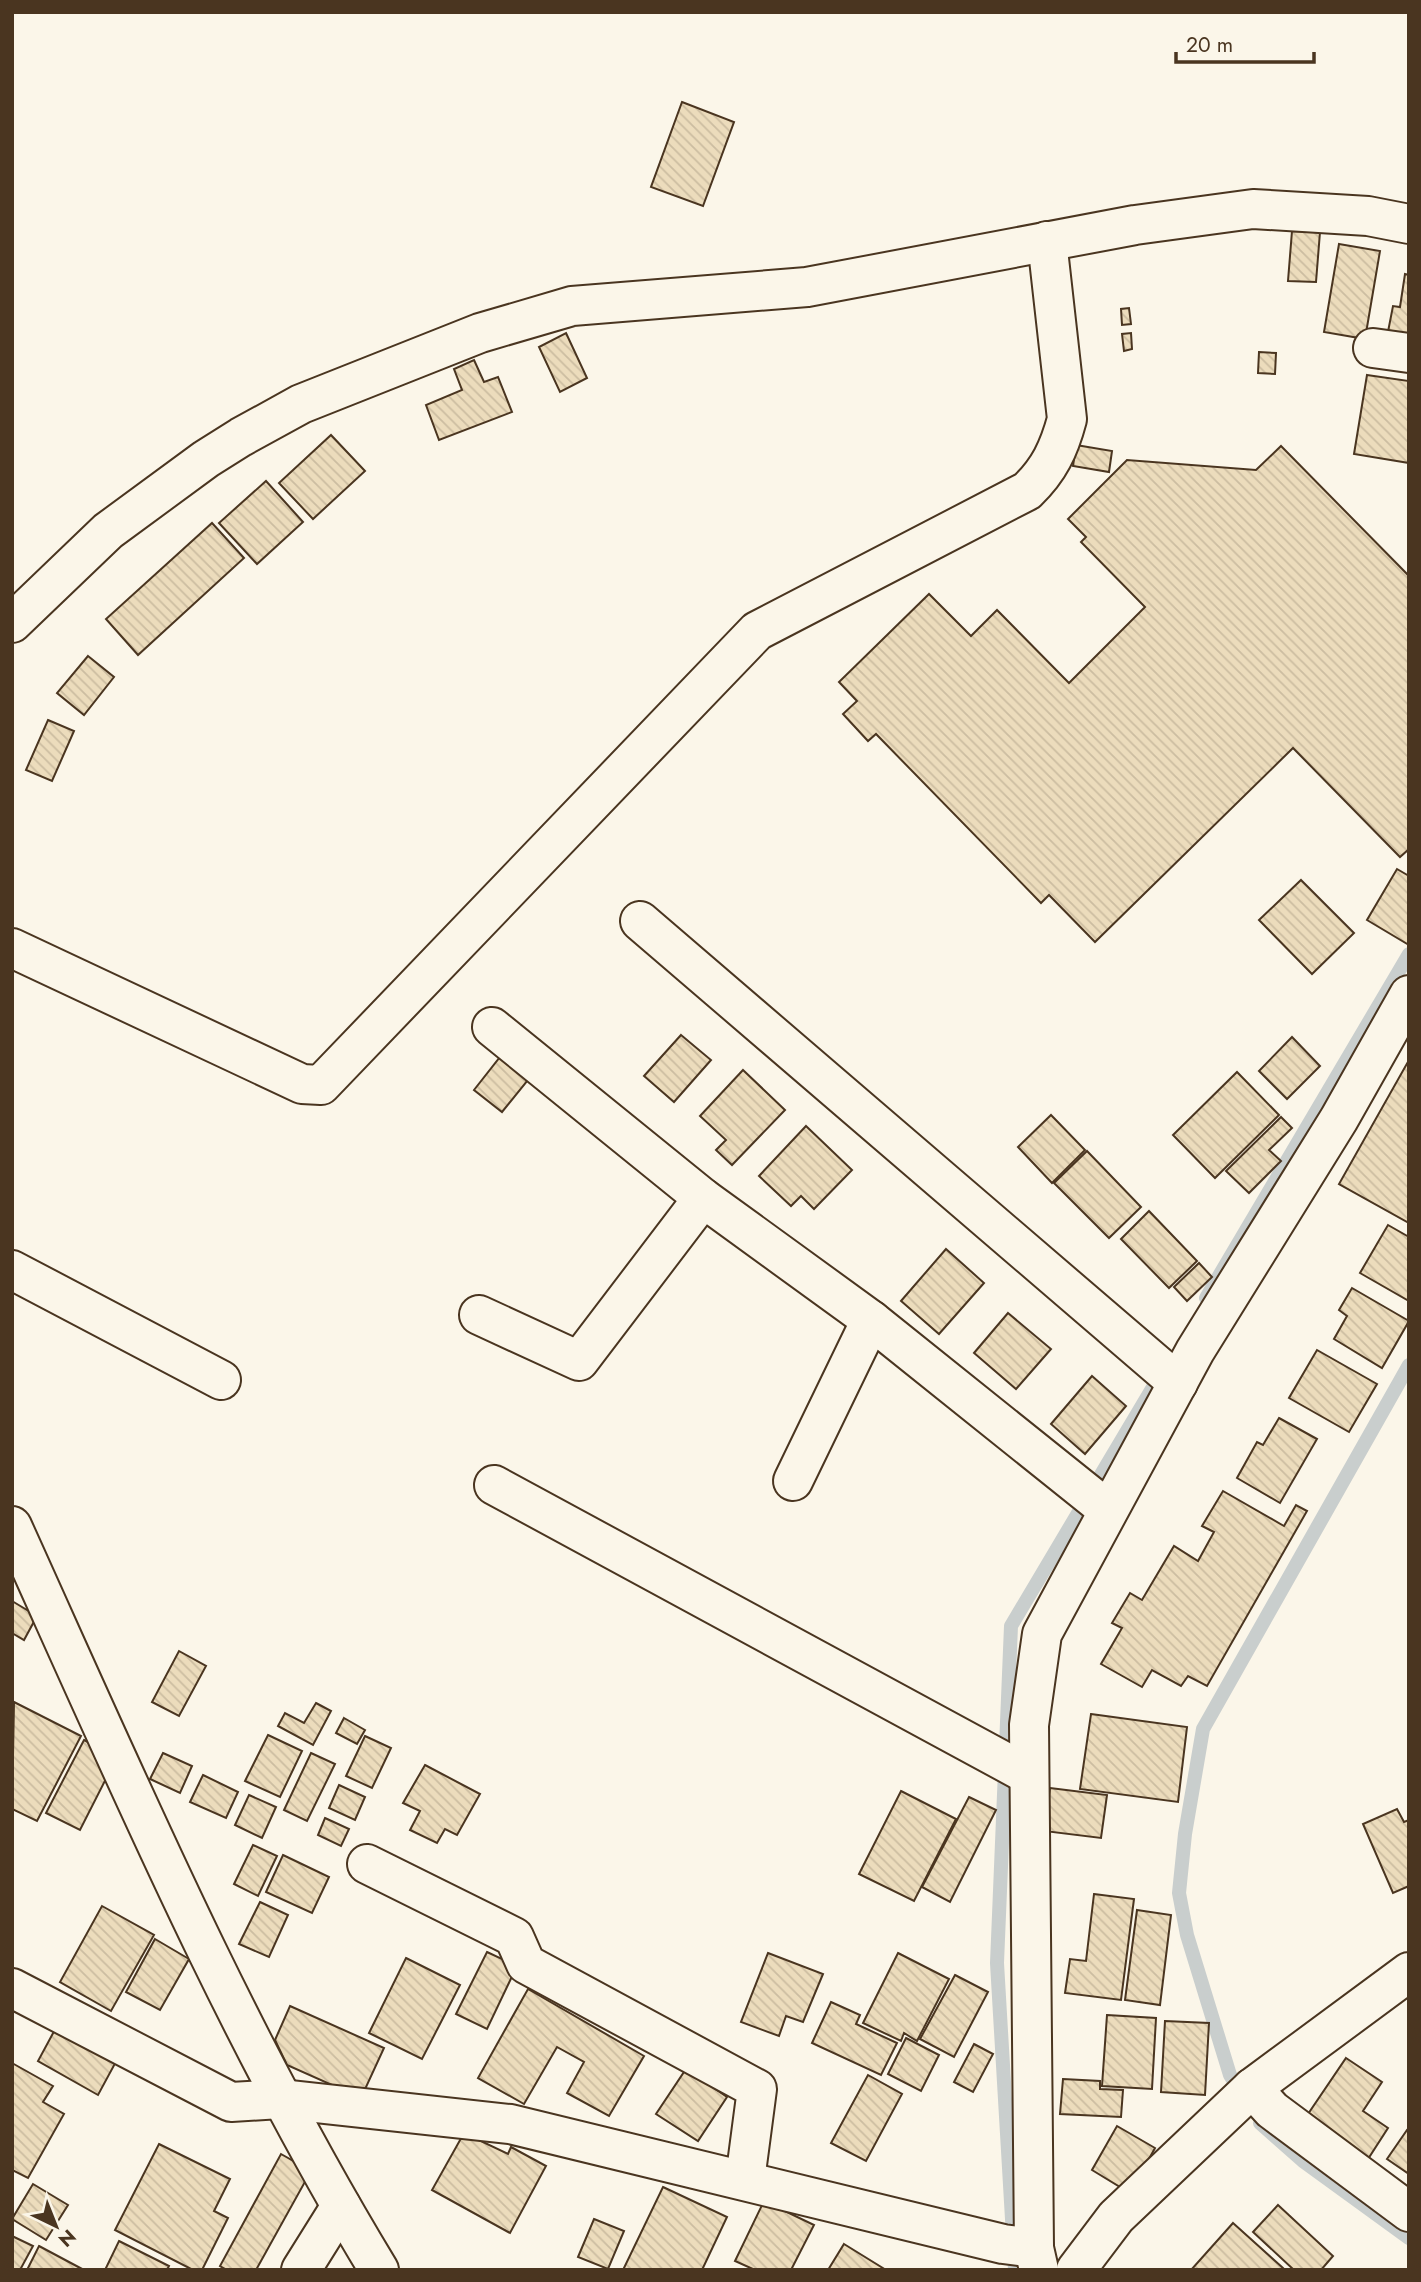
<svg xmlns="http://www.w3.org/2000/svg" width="1421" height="2282" viewBox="0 0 1421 2282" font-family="Jost,sans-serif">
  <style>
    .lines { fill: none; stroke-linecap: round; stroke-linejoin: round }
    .stream { stroke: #c9cecd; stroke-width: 14 }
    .building { fill: url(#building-back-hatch); stroke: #4a3520; stroke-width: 2 }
    .minor-casing { stroke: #4a3520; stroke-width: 42 }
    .minor { stroke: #fbf6e9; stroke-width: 38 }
  </style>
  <defs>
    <pattern id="building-back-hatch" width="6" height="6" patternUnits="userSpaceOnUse" patternTransform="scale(1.75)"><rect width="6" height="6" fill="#ecdcbc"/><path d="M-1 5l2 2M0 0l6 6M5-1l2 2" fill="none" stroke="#ccbda1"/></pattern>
  </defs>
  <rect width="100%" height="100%" fill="#fbf6e9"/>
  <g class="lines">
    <g class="stream">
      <path d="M 1206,1298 L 1409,954"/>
      <path d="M 1242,2094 L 1230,2075 L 1187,1935 L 1179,1893 L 1185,1834 L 1203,1729 L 1409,1365"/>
      <path d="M 1260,2123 L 1303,2161 L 1409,2238"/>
      <path d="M 1015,2270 L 997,1963 L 1011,1626 L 1162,1372"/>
    </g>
  </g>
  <g class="building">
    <path d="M 682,102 L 734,122 L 703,206 L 651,187 Z"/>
    <path d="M 1292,231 L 1320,232 L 1316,282 L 1288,281 Z"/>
    <path d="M 1339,244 L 1380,251 L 1365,339 L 1324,332 Z"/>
    <path d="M 1405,274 L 1409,275 L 1409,347 L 1386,342 L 1393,306 L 1400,307 Z"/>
    <path d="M 1129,308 L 1131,324 L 1122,325 L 1121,309 Z"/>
    <path d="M 566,333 L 587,378 L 560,392 L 539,347 Z"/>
    <path d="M 1131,333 L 1132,349 L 1124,351 L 1122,334 Z"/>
    <path d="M 1259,352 L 1276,353 L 1275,374 L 1258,373 Z"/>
    <path d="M 474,360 L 484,382 L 498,377 L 512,412 L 439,440 L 426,405 L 462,390 L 454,369 Z"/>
    <path d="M 1367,375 L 1409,381 L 1409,463 L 1354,454 Z"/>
    <path d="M 331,435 L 365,471 L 313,519 L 279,483 Z"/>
    <path d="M 1076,445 L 1112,451 L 1109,472 L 1073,466 Z"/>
    <path d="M 1281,446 L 1409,576 L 1409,849 L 1400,857 L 1293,748 L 1095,942 L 1049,895 L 1041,903 L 876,734 L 868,741 L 843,714 L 857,701 L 839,682 L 929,594 L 971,636 L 997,610 L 1069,683 L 1145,607 L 1081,542 L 1086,537 L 1068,519 L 1127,460 L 1256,470 Z"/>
    <path d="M 266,481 L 303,522 L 257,564 L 219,523 Z"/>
    <path d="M 212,523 L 244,558 L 138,655 L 106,619 Z"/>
    <path d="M 88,656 L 114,677 L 84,715 L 57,693 Z"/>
    <path d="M 48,720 L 74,731 L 52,781 L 26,770 Z"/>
    <path d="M 1397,869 L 1409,876 L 1409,945 L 1367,920 Z"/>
    <path d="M 1301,880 L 1354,933 L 1312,974 L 1259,920 Z"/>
    <path d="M 681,1035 L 711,1060 L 674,1102 L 644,1076 Z"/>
    <path d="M 1292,1037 L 1320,1066 L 1287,1099 L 1259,1071 Z"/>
    <path d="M 500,1057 L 528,1080 L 502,1112 L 474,1090 Z"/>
    <path d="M 1409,1060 L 1409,1223 L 1339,1184 Z"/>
    <path d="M 743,1070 L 785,1110 L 732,1165 L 716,1150 L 726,1140 L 700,1116 Z"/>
    <path d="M 1237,1072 L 1279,1115 L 1215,1178 L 1173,1135 Z"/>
    <path d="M 1051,1115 L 1085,1150 L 1052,1183 L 1018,1147 Z"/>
    <path d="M 1281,1117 L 1292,1128 L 1269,1150 L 1281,1161 L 1249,1193 L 1226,1171 Z"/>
    <path d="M 806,1126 L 852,1170 L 814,1209 L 801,1196 L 791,1206 L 759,1176 Z"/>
    <path d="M 1087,1151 L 1141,1207 L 1109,1238 L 1054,1183 Z"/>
    <path d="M 1149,1211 L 1197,1261 L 1169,1288 L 1121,1239 Z"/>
    <path d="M 1388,1225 L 1409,1237 L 1409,1301 L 1360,1273 Z"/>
    <path d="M 946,1249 L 984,1283 L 939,1334 L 901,1301 Z"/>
    <path d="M 1199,1263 L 1212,1277 L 1187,1301 L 1174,1287 Z"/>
    <path d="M 1352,1288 L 1409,1321 L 1382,1368 L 1334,1339 L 1347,1316 L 1339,1310 Z"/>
    <path d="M 1008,1313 L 1051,1349 L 1016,1389 L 974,1353 Z"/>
    <path d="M 1317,1350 L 1377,1384 L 1349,1432 L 1289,1398 Z"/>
    <path d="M 1092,1376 L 1126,1406 L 1085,1454 L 1051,1424 Z"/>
    <path d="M 1279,1418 L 1317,1439 L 1280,1503 L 1237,1478 L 1257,1442 L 1263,1445 Z"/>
    <path d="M 1223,1491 L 1284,1526 L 1296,1505 L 1307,1511 L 1207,1686 L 1188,1676 L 1181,1686 L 1152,1670 L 1142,1687 L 1101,1664 L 1122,1628 L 1112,1623 L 1130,1593 L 1142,1600 L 1174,1546 L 1198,1561 L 1214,1532 L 1202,1526 Z"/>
    <path d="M 12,1601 L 37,1616 L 24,1640 L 12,1633 Z"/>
    <path d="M 179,1651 L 206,1666 L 179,1716 L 152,1702 Z"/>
    <path d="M 14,1702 L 81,1736 L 37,1821 L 12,1809 Z"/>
    <path d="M 316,1703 L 331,1711 L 313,1745 L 278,1726 L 285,1713 L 304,1723 Z"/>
    <path d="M 1091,1714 L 1187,1727 L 1178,1802 L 1080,1789 Z"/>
    <path d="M 344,1718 L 365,1730 L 357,1744 L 336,1733 Z"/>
    <path d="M 268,1735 L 302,1751 L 280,1797 L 245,1781 Z"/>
    <path d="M 365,1736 L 391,1748 L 372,1788 L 346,1776 Z"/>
    <path d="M 84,1740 L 117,1757 L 80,1830 L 46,1813 Z"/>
    <path d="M 163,1753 L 192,1766 L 180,1793 L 150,1779 Z"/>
    <path d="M 311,1753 L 335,1764 L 307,1821 L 284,1810 Z"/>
    <path d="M 425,1765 L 480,1794 L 457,1835 L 445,1829 L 437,1843 L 410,1830 L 420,1811 L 403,1803 Z"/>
    <path d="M 203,1775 L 238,1792 L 226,1818 L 190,1802 Z"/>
    <path d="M 339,1785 L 365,1797 L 355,1820 L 329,1808 Z"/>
    <path d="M 1050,1788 L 1107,1795 L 1101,1838 L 1044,1831 Z"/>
    <path d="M 901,1791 L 956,1819 L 914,1901 L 859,1874 Z"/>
    <path d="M 249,1795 L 276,1807 L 262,1838 L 235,1825 Z"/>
    <path d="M 969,1797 L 996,1810 L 950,1902 L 922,1887 Z"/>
    <path d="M 1397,1809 L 1404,1822 L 1409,1820 L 1409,1886 L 1393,1893 L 1363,1824 Z"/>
    <path d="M 325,1818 L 349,1829 L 341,1846 L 318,1835 Z"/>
    <path d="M 253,1845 L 277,1856 L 258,1896 L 234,1884 Z"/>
    <path d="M 283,1855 L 329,1877 L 312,1913 L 266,1892 Z"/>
    <path d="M 1094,1894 L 1134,1899 L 1121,2000 L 1065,1993 L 1070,1959 L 1086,1961 Z"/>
    <path d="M 260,1902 L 288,1915 L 269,1957 L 239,1944 Z"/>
    <path d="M 102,1906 L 154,1935 L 111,2011 L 60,1982 Z"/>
    <path d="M 1137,1910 L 1171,1915 L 1160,2005 L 1125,2000 Z"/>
    <path d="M 155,1939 L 189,1959 L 160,2010 L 126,1992 Z"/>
    <path d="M 487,1952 L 517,1966 L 487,2029 L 456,2014 Z"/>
    <path d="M 768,1953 L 823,1974 L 803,2022 L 786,2016 L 779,2036 L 741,2022 Z"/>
    <path d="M 898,1953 L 949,1979 L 917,2041 L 904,2033 L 901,2041 L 863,2023 Z"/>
    <path d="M 406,1958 L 460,1985 L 422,2059 L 369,2033 Z"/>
    <path d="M 955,1975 L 988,1992 L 954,2057 L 920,2039 Z"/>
    <path d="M 528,1989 L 644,2056 L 609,2116 L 567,2093 L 584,2062 L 557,2047 L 524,2104 L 478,2078 Z"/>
    <path d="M 831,2002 L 860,2015 L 856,2024 L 897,2043 L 881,2075 L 812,2043 Z"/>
    <path d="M 290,2006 L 384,2048 L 361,2098 L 287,2065 L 275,2040 Z"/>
    <path d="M 1107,2015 L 1156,2018 L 1152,2089 L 1102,2086 Z"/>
    <path d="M 1165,2021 L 1209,2023 L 1205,2095 L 1161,2092 Z"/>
    <path d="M 58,2024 L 118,2058 L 98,2095 L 38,2061 Z"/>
    <path d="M 906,2038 L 939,2055 L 921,2091 L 888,2074 Z"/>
    <path d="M 974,2044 L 993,2054 L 973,2092 L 954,2082 Z"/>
    <path d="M 1346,2058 L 1382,2082 L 1363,2111 L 1388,2128 L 1368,2159 L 1306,2117 Z"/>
    <path d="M 12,2063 L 53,2086 L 43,2102 L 64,2114 L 28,2178 L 12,2170 Z"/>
    <path d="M 686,2069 L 727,2097 L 698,2141 L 656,2114 Z"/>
    <path d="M 868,2075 L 902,2094 L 866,2161 L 831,2143 Z"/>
    <path d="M 1063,2079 L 1100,2081 L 1100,2089 L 1123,2090 L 1121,2117 L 1060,2114 Z"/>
    <path d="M 1117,2126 L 1155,2148 L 1130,2193 L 1092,2170 Z"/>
    <path d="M 1407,2130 L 1409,2131 L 1409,2174 L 1387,2159 Z"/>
    <path d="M 464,2133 L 508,2154 L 511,2147 L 546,2166 L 510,2233 L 432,2190 Z"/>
    <path d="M 159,2144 L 230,2179 L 214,2211 L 228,2218 L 202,2270 L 193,2270 L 115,2230 Z"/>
    <path d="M 281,2154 L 311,2171 L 256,2270 L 227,2270 L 220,2266 Z"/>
    <path d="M 33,2184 L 68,2205 L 46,2240 L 12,2219 Z"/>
    <path d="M 663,2187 L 727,2217 L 702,2270 L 623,2270 Z"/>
    <path d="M 764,2201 L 814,2225 L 791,2270 L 755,2270 L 735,2261 Z"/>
    <path d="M 1278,2205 L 1333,2256 L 1321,2270 L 1294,2270 L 1253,2232 Z"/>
    <path d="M 594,2219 L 624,2231 L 608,2269 L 578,2257 Z"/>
    <path d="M 1233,2223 L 1283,2268 L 1282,2270 L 1191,2270 Z"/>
    <path d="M 12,2236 L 33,2246 L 20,2270 L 12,2270 Z"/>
    <path d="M 119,2241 L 169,2266 L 167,2270 L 105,2270 Z"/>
    <path d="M 844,2244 L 886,2270 L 828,2270 Z"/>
    <path d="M 39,2246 L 84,2270 L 27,2270 Z"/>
  </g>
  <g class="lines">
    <defs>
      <g id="minor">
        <path d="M 1373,348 L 1409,353"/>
        <path d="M 12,623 L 108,531 L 206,459 L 241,437 L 301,404 L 480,333 L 572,306 L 807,287 L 1135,225 L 1253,209 L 1368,216 L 1409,224"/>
        <path d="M 640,921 L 1178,1383"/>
        <path d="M 12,948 L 302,1084 L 321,1085 L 757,631 L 1027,491 C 1049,470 1059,449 1067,419 L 1047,241"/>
        <path d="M 492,1027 L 703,1198 L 871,1320 L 1108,1510"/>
        <path d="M 12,1270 L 221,1380"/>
        <path d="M 479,1315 L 579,1361 L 703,1198"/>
        <path d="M 793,1481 L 871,1320"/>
        <path d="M 494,1485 L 1029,1775"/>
        <path d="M 12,1526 C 126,1778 235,2033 379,2270"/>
        <path d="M 367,1864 L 514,1937 L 526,1964 L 757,2089 L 745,2180"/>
        <path d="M 12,1988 L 231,2102 L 280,2099 L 510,2124 L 1003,2244 L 1034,2248"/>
        <path d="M 1252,2088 L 1272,2110 L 1409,2212"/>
        <path d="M 301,2270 L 341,2206"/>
        <path d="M 1039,2270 L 1034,2248 L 1029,1725 L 1042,1634 L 1195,1351 L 1339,1119 L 1409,995"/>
        <path d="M 1076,2270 L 1116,2217 L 1252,2088 L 1409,1972"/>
      </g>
    </defs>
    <use href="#minor" class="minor-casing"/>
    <use href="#minor" class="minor"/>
  </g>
  <rect width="1421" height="2282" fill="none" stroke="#4a3520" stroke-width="28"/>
  <g transform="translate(56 2226) rotate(137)" stroke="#fbf6e9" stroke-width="5" paint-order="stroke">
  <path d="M0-5L12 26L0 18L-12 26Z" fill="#4a3520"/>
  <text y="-10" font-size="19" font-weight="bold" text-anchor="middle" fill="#4a3520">N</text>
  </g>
  <path d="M1176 52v10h138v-10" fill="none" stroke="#4a3520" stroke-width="3.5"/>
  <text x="1186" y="52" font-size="21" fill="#4a3520" stroke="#fbf6e9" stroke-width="5" paint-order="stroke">20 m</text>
</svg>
